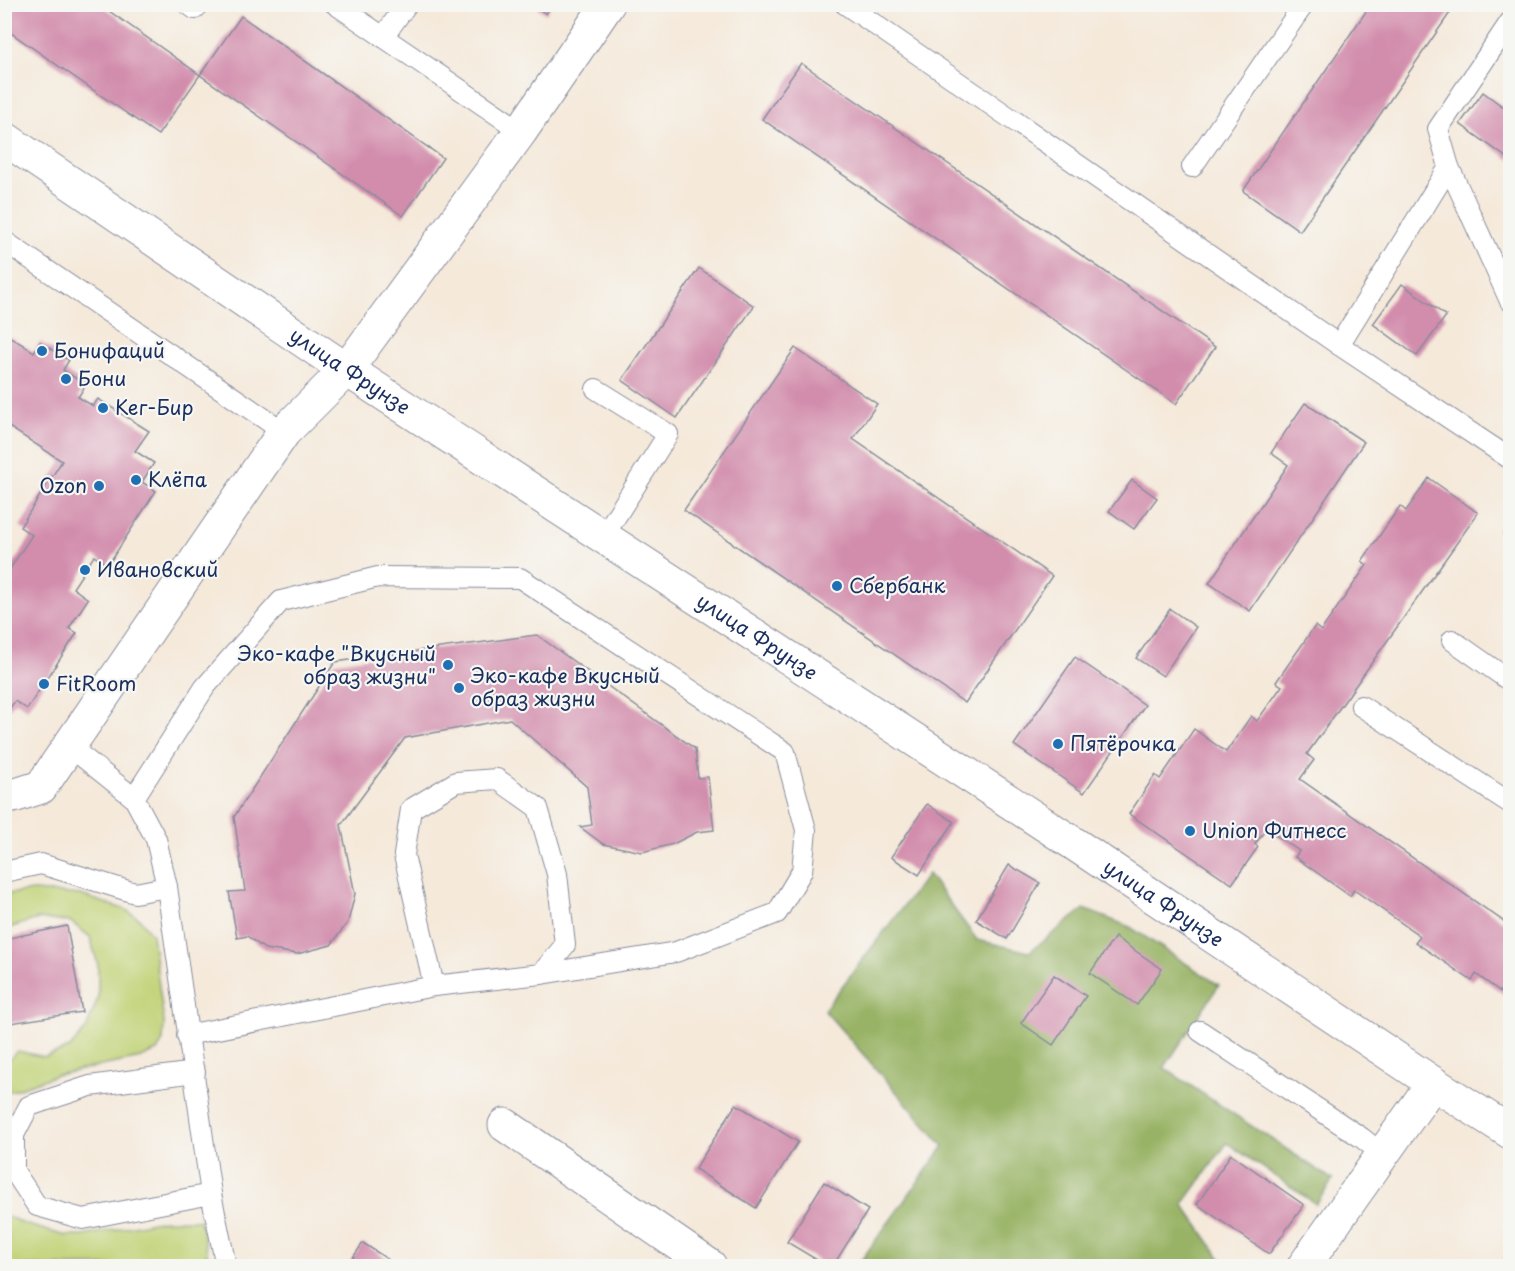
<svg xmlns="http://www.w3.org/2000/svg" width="1515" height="1271" viewBox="0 0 1515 1271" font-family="'Playpen Sans',sans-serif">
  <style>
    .green { fill: #c0d173; stroke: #6e8068; stroke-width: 1.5 }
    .forest { fill: #98b365; stroke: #5a7162; stroke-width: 1.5 }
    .building { fill: #d28cac }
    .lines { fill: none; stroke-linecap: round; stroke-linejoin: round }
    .service-casing { stroke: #888c9c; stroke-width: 22 }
    .minor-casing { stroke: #888c9c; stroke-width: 35 }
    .service { stroke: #fff; stroke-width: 20 }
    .minor { stroke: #fff; stroke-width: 33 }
    .poi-dot { fill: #1f6fb2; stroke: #f6f6f2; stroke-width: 2 }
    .labels { text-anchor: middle; stroke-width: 4.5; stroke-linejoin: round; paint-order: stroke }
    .poi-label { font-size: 20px; fill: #1b2f5e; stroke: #f6f6f2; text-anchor: start }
    .street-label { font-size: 20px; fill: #1b2f5e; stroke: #f6f6f2 }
  </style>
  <rect width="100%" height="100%" fill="#f6f6f2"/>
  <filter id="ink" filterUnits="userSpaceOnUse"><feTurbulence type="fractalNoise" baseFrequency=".0167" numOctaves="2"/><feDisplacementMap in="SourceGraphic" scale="12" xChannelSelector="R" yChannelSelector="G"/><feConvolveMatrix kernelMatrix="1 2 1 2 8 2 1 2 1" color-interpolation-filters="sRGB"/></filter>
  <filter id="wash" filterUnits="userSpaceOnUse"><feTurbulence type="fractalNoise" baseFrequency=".008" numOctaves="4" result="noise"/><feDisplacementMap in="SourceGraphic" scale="24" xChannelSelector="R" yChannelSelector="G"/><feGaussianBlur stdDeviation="1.35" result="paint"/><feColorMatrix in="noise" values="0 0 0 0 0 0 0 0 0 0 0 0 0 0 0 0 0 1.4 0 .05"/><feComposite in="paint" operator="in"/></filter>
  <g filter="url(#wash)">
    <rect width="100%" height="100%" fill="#f5e9da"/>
    <g class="green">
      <path d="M 34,891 L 81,895 L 126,910 L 140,919 L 152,935 L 164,1022 L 163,1041 L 157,1051 L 141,1058 L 56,1075 L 12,1091 L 5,1090 L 5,1064 L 17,1051 L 45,1057 L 70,1048 L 86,1029 L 98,998 L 98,965 L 90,937 L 71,922 L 38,919 L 5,929 L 5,894 Z"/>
      <path d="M 5,1215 L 24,1224 L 66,1236 L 83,1236 L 163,1220 L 200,1220 L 210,1266 L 8,1266 L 5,1265 Z"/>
    </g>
    <path class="forest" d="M 928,874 L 977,940 L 1029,952 L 1084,909 L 1130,927 L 1219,985 L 1164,1068 L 1333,1180 L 1316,1204 L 1227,1143 L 1183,1204 L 1226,1266 L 857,1266 L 944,1146 L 824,1010 Z"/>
    <g id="blocks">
      <g class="building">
        <path d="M 4,4 L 99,4 L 200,75 L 158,135 L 4,28 Z"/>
        <path d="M 532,4 L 552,4 L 546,14 Z"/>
        <path d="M 1371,4 L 1456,4 L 1300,231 L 1243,191 Z"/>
        <path d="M 241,16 L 443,158 L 403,216 L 200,75 Z"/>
        <path d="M 801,63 L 1215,347 L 1176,404 L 762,119 Z"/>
        <path d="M 1483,92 L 1510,112 L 1510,160 L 1460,124 Z"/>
        <path d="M 699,268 L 754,306 L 677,418 L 622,380 Z"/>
        <path d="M 1402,284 L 1446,316 L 1417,356 L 1373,324 Z"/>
        <path d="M 4,333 L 34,352 L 40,342 L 69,360 L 63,370 L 86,385 L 78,397 L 93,406 L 98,399 L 149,431 L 135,451 L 154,463 L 142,482 L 156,491 L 108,565 L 94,556 L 73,588 L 88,599 L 69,628 L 77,633 L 27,709 L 15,701 L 4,716 L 4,578 L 32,535 L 20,527 L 62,461 L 6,425 L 4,428 Z"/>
        <path d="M 795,348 L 877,404 L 853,439 L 1052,576 L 965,703 L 684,510 Z"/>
        <path d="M 1305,403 L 1364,442 L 1250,611 L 1209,583 L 1288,465 L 1271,453 Z"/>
        <path d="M 1429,478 L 1478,513 L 1307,754 L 1314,760 L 1300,779 L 1510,926 L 1510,999 L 1476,974 L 1472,981 L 1415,942 L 1420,936 L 1354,890 L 1350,896 L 1295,857 L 1299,851 L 1266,829 L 1255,844 L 1258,847 L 1232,884 L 1129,814 L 1155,775 L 1160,779 L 1194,729 L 1226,752 L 1251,716 L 1257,721 L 1282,686 L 1276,682 L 1315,626 L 1321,631 L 1367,565 L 1362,561 L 1400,506 L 1406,511 Z"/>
        <path d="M 1132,480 L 1157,498 L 1134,529 L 1109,511 Z"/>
        <path d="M 1510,524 L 1510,540 L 1503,535 Z"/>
        <path d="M 1170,609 L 1196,627 L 1163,676 L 1136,658 Z"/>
        <path d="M 537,635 L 695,749 L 698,778 L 708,777 L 714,830 L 697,832 L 673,844 L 642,852 L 603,844 L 580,827 L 592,825 L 587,787 L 510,719 L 405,738 L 341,825 L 355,894 L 348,922 L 331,945 L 297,954 L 265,949 L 247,936 L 237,938 L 229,892 L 245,891 L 234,817 L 335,662 Z"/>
        <path d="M 1075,657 L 1145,705 L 1084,793 L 1014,745 Z"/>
        <path d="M 927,804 L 954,822 L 919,875 L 891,857 Z"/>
        <path d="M 1009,865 L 1040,883 L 1007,939 L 976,920 Z"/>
        <path d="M 67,926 L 82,1012 L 4,1024 L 4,939 Z"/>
        <path d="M 1115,937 L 1162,969 L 1137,1005 L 1090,973 Z"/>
        <path d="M 1054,975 L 1086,996 L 1053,1045 L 1021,1023 Z"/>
        <path d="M 736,1104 L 798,1142 L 756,1208 L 695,1169 Z"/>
        <path d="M 1231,1154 L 1304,1205 L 1269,1254 L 1197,1204 Z"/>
        <path d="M 824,1182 L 868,1210 L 833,1266 L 827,1266 L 787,1242 Z"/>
        <path d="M 363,1243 L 398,1266 L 347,1266 Z"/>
      </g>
    </g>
  </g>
  <g filter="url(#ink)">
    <use href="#blocks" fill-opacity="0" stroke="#888c9c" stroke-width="1.5"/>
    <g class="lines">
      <defs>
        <g id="service">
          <path d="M 188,4 L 195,9 L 199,4"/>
          <path d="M 335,4 L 521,131"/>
          <path d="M 845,4 L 1339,345 L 1509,458"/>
          <path d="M 383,37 L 407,4"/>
          <path d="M 1192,167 L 1304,4"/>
          <path d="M 1449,167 L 1510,301"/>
          <path d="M 4,241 L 284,432"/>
          <path d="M 1339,345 L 1449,167 L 1438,129 L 1510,22"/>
          <path d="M 596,389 L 668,434 L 603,537"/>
          <path d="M 1452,640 L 1510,681"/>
          <path d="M 1361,706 L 1510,803"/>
          <path d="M 69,746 L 134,798 L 156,839 L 167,887 L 211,1194 L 226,1266"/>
          <path d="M 134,798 L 205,687 L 281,601 L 378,577 L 520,578 L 785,752 L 806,830 L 802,871 L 777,913 L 676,952 L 541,974"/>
          <path d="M 4,872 L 41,864 L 135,893 L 167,887"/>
          <path d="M 1200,1031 L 1362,1138 L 1382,1154"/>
          <path d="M 187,1035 L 434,986 L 541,974 L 565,945 L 557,874 L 538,808 L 497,779 L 456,782 L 411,809 L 404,855 L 434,986"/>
          <path d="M 195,1072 L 90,1086 L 29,1106 L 14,1135 L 14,1171 L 37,1206 L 83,1219 L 211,1194"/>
        </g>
        <g id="minor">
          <path id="s1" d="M 4,138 L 329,358 L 1076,845 L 1433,1083 L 1510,1132"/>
          <path d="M 4,796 L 13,796 L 41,787 L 284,432 L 347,369 L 521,131 L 608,4"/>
          <path d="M 505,1125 L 710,1266"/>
          <path d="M 1304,1266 L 1433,1083"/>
        </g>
      </defs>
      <use href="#service" class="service-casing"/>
      <use href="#minor" class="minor-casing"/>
      <use href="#service" class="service"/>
      <use href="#minor" class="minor"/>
    </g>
  </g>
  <g class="poi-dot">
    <circle cx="42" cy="351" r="6"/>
    <circle cx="66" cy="379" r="6"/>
    <circle cx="103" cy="408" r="6"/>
    <circle cx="136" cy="480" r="6"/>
    <circle cx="99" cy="486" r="6"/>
    <circle cx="85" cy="570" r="6"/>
    <circle cx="837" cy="586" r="6"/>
    <circle cx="448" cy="665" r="6"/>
    <circle cx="44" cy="684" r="6"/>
    <circle cx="459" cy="688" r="6"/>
    <circle cx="1058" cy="744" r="6"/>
    <circle cx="1190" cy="831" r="6"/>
  </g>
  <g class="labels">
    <g class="poi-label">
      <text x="54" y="358">Бонифаций</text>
      <text x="78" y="386">Бони</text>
      <text x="115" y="415">Кег-Бир</text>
      <text x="148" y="487">Клёпа</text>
      <text x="87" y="493" text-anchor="end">Ozon</text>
      <text x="97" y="577">Ивановский</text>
      <text x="849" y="593">Сбербанк</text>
      <text x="436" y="661" text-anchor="end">Эко-кафе "Вкусный<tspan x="436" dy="23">образ жизни"</tspan></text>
      <text x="471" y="683">Эко-кафе Вкусный<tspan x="471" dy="23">образ жизни</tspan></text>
      <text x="56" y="691">FitRoom</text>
      <text x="1070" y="751">Пятёрочка</text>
      <text x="1202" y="838">Union Фитнесс</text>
    </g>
    <g class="street-label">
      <text dy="7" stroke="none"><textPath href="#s1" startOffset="417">улица Фрунзе</textPath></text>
      <text dy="7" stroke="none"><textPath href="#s1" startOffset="903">улица Фрунзе</textPath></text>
      <text dy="7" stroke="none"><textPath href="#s1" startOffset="1389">улица Фрунзе</textPath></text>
    </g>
  </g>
  <rect width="1515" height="1271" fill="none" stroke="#f6f6f2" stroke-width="24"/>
</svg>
